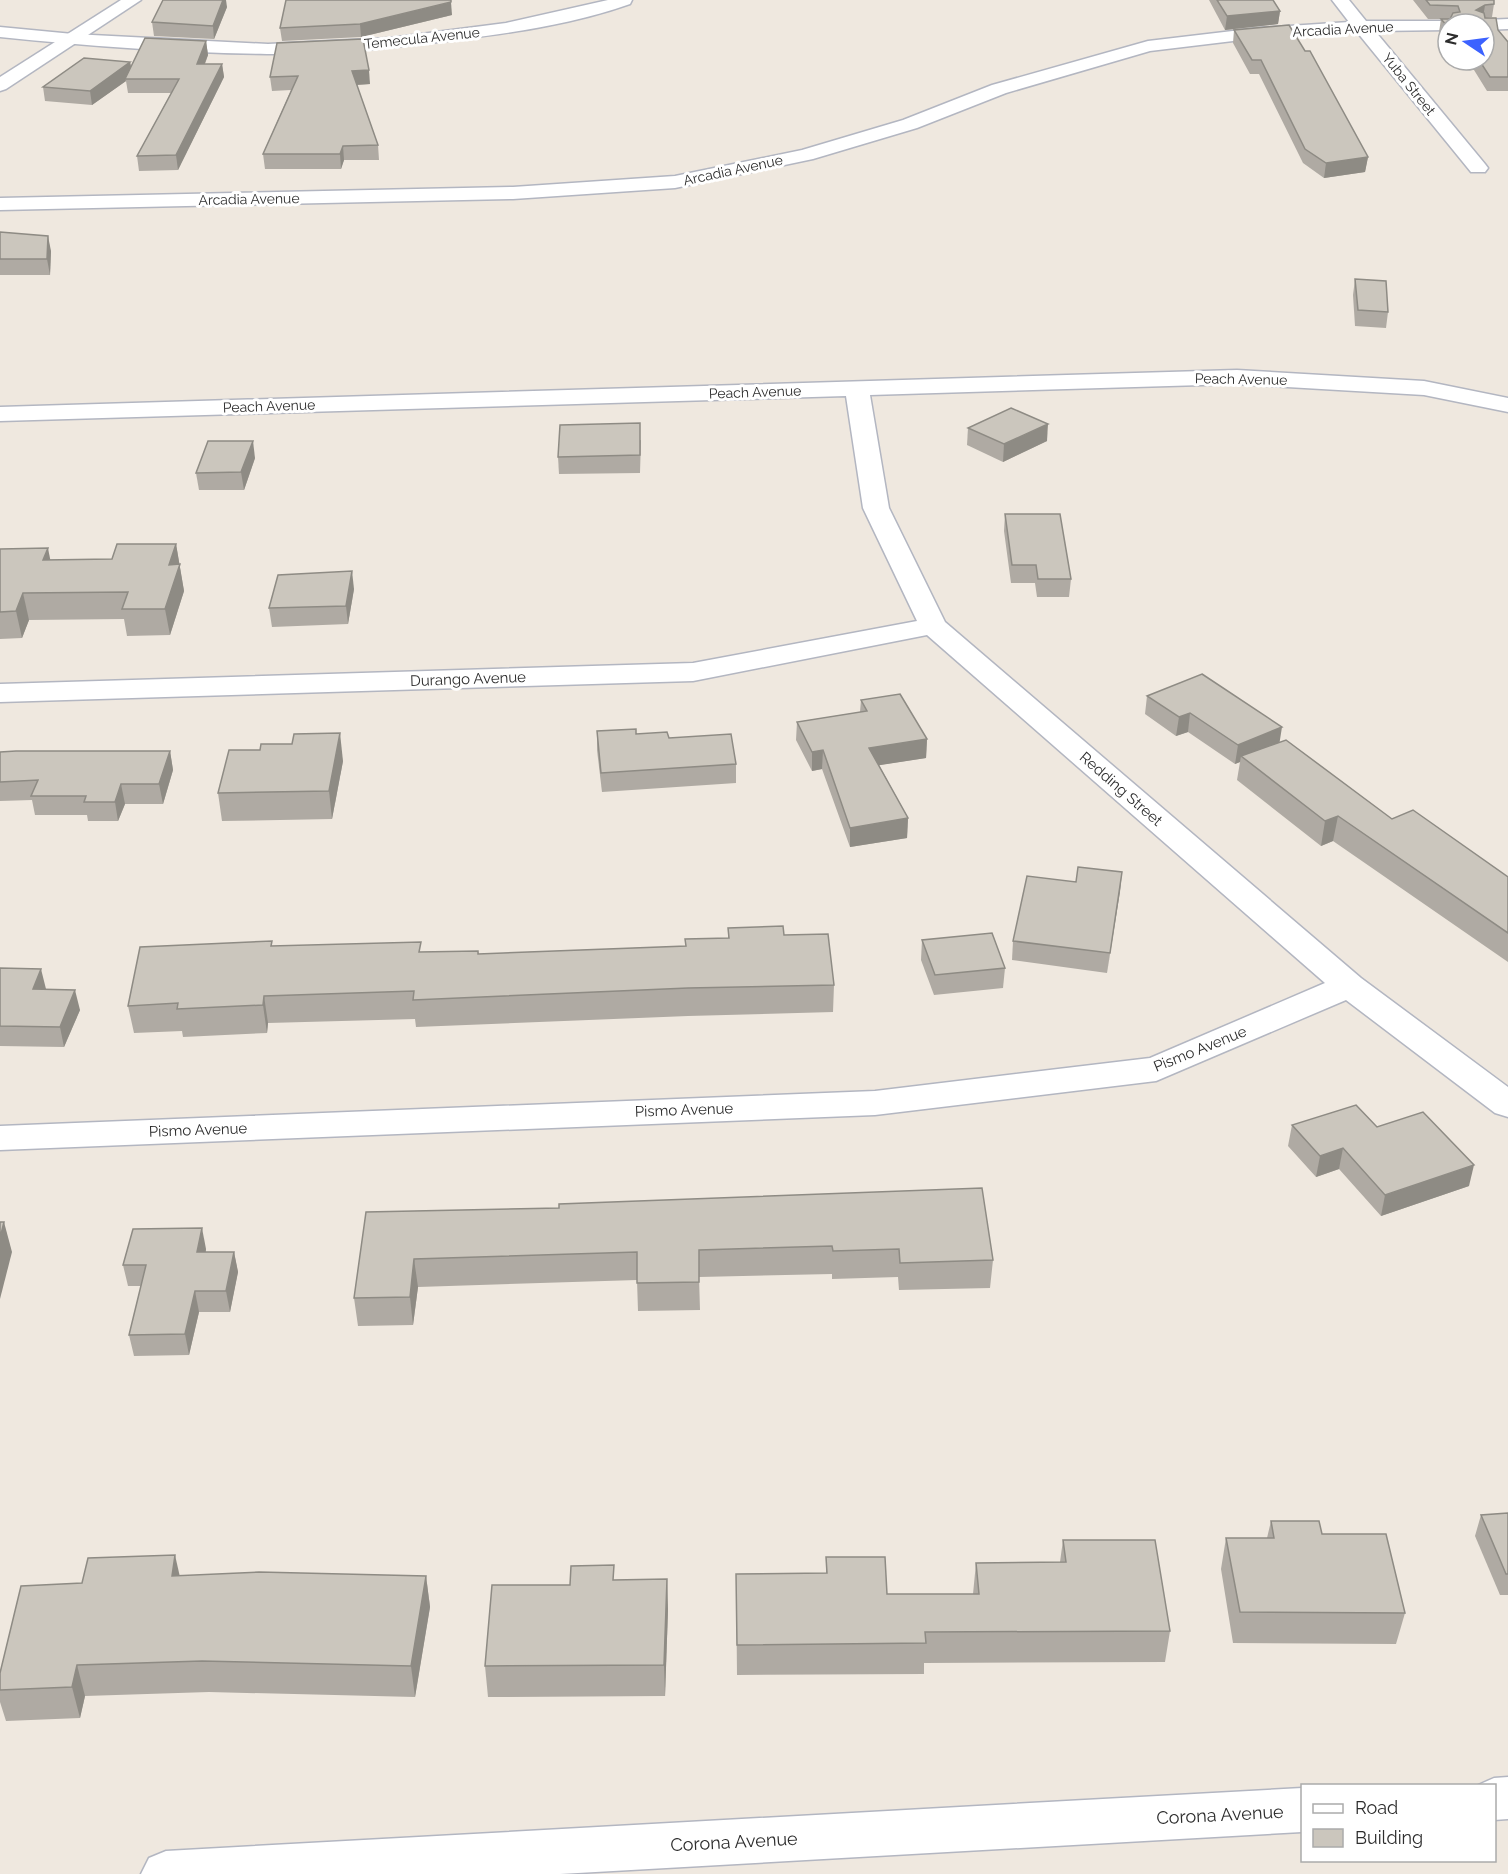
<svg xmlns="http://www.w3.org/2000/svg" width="1508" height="1874" viewBox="0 0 1508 1874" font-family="Raleway,sans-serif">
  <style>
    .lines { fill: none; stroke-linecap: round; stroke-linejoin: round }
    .street-casing { stroke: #b3b6c1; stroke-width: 3 }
    .secondary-casing { stroke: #b3b6c1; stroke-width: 3 }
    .street { fill: #fff; fill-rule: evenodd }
    .secondary { fill: #fff; fill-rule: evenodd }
    .wall { fill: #afaaa3 }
    .shaded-wall { fill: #8e8b84 }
    .building { fill: #cbc6bd; stroke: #8e8b84; stroke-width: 1.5 }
    .labels { text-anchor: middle; stroke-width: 6; stroke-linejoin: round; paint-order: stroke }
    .far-street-label { font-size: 14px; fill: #2d2d2d; stroke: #fff }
    .street-label { font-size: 15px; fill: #2d2d2d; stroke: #fff }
    .near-street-label { font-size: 18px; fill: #2d2d2d; stroke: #fff }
  </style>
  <rect width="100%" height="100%" fill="#efe8df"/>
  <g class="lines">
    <defs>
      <g id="street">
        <path d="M 608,0 L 632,0 L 630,4 C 576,23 518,32 462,39 C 397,47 332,55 267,54 C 178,53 88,46 0,37 L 0,27 L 73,34 L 268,44 L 390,38 L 506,23 Z"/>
        <path d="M 1332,0 L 1349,0 L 1366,21 L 1454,21 L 1456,24 L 1448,24 L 1448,30 L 1375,31 L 1485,164 L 1488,168 L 1485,172 L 1471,172 L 1357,32 L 1258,38 L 1150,51 L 1006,93 L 917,128 L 813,159 L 675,188 L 513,199 L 0,210 L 0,198 L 513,187 L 675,176 L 802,150 L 903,120 L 992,85 L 1148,41 L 1258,28 L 1349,22 Z"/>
        <path d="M 1508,19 L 1508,29 L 1484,30 L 1484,24 L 1476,24 L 1484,20 Z"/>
        <path d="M 1237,370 L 1424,381 L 1508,398 L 1508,412 L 1424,395 L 1237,384 L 870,395 L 889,508 L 945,622 L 1361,978 L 1508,1087 L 1508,1117 L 1495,1113 L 1346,1000 L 1156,1081 L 875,1115 L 0,1150 L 0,1126 L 875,1091 L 1150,1058 L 1325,983 L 927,635 L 693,681 L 0,702 L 0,684 L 693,663 L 917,621 L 863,508 L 846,396 L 0,421 L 0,407 Z"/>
        <path d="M 1508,1777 L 1508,1819 L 1494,1820 L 1494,1786 L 1476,1786 L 1494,1778 Z"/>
        <path d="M 1302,1788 L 1302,1832 L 560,1874 L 141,1874 L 149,1858 L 166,1851 Z"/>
      </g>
      <path id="secondary" d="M 121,0 L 141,0 L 6,89 L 0,91 L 0,77 Z"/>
    </defs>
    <use href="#street" class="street-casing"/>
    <use href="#secondary" class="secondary-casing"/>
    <use href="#street" class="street"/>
    <use href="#secondary" class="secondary"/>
  </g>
  <g class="wall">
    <path d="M 1209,0 L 1273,0 L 1280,11 L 1278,24 L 1225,30 Z"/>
    <path d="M 1413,0 L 1494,0 L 1494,4 L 1492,17 L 1485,18 L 1498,30 L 1508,42 L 1508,91 L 1487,91 L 1474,70 L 1470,70 L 1461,60 L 1484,60 L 1448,24 L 1448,43 L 1439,32 L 1441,19 L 1428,19 Z"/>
    <path d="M 227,7 L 214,39 L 154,36 L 152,22 Z"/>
    <path d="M 452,15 L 361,37 L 282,41 L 280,28 Z"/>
    <path d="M 1234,30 L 1368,157 L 1365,172 L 1324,178 L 1303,163 L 1259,74 L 1250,74 L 1233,43 Z"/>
    <path d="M 206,41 L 208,55 L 205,64 L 222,64 L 224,77 L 178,170 L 139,171 L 137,156 L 171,93 L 128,93 L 126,81 L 92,105 L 45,101 L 43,87 L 130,62 L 131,67 Z"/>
    <path d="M 277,43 L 370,84 L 357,85 L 378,145 L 379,160 L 344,160 L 341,169 L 265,169 L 263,154 L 291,90 L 272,91 L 270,77 Z"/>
    <path d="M 0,232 L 51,251 L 50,275 L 0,275 Z"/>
    <path d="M 1355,279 L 1388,312 L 1386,328 L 1355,326 L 1353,295 Z"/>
    <path d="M 968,428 L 1047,441 L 1003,462 L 967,445 Z"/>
    <path d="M 641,440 L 640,473 L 559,474 L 558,457 Z"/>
    <path d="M 255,458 L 244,490 L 199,490 L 196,473 Z"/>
    <path d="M 1005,514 L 1071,579 L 1069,597 L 1037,597 L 1035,583 L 1011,583 L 1004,531 Z"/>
    <path d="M 176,544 L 184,591 L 170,635 L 127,636 L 124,619 L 29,620 L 22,638 L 0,639 L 0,549 L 50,560 L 112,559 Z"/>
    <path d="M 354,589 L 348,624 L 272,627 L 269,608 Z"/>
    <path d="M 1147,696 L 1279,743 L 1392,819 L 1508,877 L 1508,962 L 1333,841 L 1321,846 L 1237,780 L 1240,762 L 1235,764 L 1188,732 L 1176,736 L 1145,714 Z"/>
    <path d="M 861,700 L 927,739 L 926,758 L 879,765 L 908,818 L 907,838 L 850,847 L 822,769 L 812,771 L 796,740 L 797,722 L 860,712 Z"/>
    <path d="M 597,731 L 669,738 L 736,764 L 736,783 L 602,792 L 597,750 Z"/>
    <path d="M 292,744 L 343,761 L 332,819 L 222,821 L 218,793 L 260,750 Z"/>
    <path d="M 170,751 L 173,770 L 163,804 L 125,804 L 118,821 L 88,821 L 87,815 L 35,815 L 32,800 L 0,801 L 0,752 Z"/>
    <path d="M 1122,872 L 1107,973 L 1012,960 L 1013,941 L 1076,882 Z"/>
    <path d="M 728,928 L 784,935 L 834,985 L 833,1012 L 688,1016 L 416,1027 L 415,1019 L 268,1023 L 267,1033 L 183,1037 L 182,1031 L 134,1033 L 128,1006 L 272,941 L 272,946 L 422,952 L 478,951 L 479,954 L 685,946 L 728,938 Z"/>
    <path d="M 922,940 L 1005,968 L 1003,988 L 934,995 L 921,960 Z"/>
    <path d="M 0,968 L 46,989 L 80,1010 L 64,1047 L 0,1046 Z"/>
    <path d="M 1292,1125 L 1377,1127 L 1469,1186 L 1381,1216 L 1339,1169 L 1316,1177 L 1288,1146 Z"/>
    <path d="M 559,1208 L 993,1260 L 990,1288 L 899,1290 L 898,1277 L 832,1279 L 832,1274 L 699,1277 L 700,1310 L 638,1311 L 637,1280 L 418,1287 L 413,1325 L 358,1326 L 354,1298 L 366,1212 Z"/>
    <path d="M 206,1249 L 206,1252 L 234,1252 L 238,1272 L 230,1312 L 199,1312 L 189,1355 L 134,1356 L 129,1335 L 141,1286 L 128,1286 L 123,1265 Z"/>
    <path d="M 1508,1513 L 1508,1595 L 1500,1595 L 1475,1536 L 1481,1515 Z"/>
    <path d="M 1271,1521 L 1322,1534 L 1405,1613 L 1396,1644 L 1233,1643 L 1221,1569 L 1226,1538 L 1267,1538 Z"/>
    <path d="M 1063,1540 L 1170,1631 L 1165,1662 L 924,1663 L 924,1674 L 737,1675 L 736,1574 L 826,1573 L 826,1557 L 887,1594 L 973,1594 L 976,1563 L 1060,1562 Z"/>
    <path d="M 180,1576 L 426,1576 L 430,1607 L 415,1697 L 209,1692 L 85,1696 L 80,1718 L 6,1721 L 0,1702 L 0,1673 L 82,1583 Z"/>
    <path d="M 667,1579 L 668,1610 L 665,1696 L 488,1697 L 485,1666 L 570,1585 L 615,1580 Z"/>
  </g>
  <g class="shaded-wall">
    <path d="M 223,0 L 226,0 L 227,7 L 214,39 L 213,26 Z"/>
    <path d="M 451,2 L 452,15 L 361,37 L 360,24 Z"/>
    <path d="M 1485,5 L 1483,18 L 1476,10 Z"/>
    <path d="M 1280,11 L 1278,24 L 1225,30 L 1227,16 Z"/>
    <path d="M 206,41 L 208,55 L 199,78 L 197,64 Z"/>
    <path d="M 130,62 L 133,76 L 125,79 L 126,81 L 92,105 L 90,91 Z"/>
    <path d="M 222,64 L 224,77 L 178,170 L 176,155 Z"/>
    <path d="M 369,70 L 370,84 L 354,85 L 352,71 Z"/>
    <path d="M 343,146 L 344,160 L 341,169 L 340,154 Z"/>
    <path d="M 1368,157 L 1365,172 L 1324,178 L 1326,163 Z"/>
    <path d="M 48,236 L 51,251 L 50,275 L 47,259 Z"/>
    <path d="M 1048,424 L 1047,441 L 1003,462 L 1004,444 Z"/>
    <path d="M 253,441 L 255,458 L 244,490 L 241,472 Z"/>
    <path d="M 176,544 L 184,591 L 170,635 L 165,609 L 169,565 Z"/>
    <path d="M 48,548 L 53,574 L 43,560 Z"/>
    <path d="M 352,571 L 354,589 L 348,624 L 346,606 Z"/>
    <path d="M 23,593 L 29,620 L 22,638 L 16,611 Z"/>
    <path d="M 1190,713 L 1188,732 L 1176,736 L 1179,717 Z"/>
    <path d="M 1282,727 L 1279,746 L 1241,756 L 1240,762 L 1235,764 L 1238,745 Z"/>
    <path d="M 340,733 L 343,761 L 332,819 L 329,791 Z"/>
    <path d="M 927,739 L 926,758 L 868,767 L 869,748 Z"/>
    <path d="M 823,750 L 822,769 L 812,771 L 812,752 Z"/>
    <path d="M 170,751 L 173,770 L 163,804 L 159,784 Z"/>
    <path d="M 121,784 L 125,804 L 118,821 L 115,802 Z"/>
    <path d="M 1338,816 L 1333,841 L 1321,846 L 1325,821 Z"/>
    <path d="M 908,818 L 907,838 L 850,847 L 850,828 Z"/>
    <path d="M 1122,872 L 1120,892 L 1107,973 L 1110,953 Z"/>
    <path d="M 41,969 L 46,989 L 33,989 Z"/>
    <path d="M 75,990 L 80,1010 L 64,1047 L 60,1027 Z"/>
    <path d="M 264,996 L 268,1023 L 267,1033 L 263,1005 Z"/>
    <path d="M 1343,1148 L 1339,1169 L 1316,1177 L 1320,1156 Z"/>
    <path d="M 1474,1165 L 1469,1186 L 1381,1216 L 1385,1195 Z"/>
    <path d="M 4,1222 L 12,1252 L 0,1299 L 0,1238 Z"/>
    <path d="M 202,1228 L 206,1249 L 201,1273 L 197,1252 Z"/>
    <path d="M 234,1252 L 238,1272 L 230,1312 L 226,1291 Z"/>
    <path d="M 414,1259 L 418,1287 L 413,1325 L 410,1297 Z"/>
    <path d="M 195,1291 L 199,1312 L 189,1355 L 185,1334 Z"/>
    <path d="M 175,1555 L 182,1586 L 172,1576 Z"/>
    <path d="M 426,1576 L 430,1607 L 415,1697 L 411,1666 Z"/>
    <path d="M 667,1579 L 668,1610 L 665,1696 L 664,1665 Z"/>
    <path d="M 77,1665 L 85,1696 L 80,1718 L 72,1687 Z"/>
  </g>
  <g class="building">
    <path d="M 163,0 L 223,0 L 213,26 L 152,22 Z"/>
    <path d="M 286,0 L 451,0 L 451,2 L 360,24 L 280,28 Z"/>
    <path d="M 1217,0 L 1273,0 L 1280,11 L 1227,16 Z"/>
    <path d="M 1426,0 L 1494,0 L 1494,4 L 1485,5 L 1476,10 L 1484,13 L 1485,18 L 1496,18 L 1498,30 L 1508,42 L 1508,77 L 1490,77 L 1479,60 L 1484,60 L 1484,24 L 1448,24 L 1448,27 L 1441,19 L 1450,19 L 1453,13 L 1460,12 L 1458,6 L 1430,5 Z"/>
    <path d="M 1289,25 L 1305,51 L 1310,51 L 1368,157 L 1326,163 L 1305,149 L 1261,60 L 1252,60 L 1234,30 Z"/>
    <path d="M 145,38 L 206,41 L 197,64 L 222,64 L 176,155 L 137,156 L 179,79 L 125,79 Z"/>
    <path d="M 363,39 L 369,70 L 352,71 L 378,145 L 343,146 L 340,154 L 263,154 L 298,76 L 270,77 L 277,43 Z"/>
    <path d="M 84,58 L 130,62 L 90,91 L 43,87 Z"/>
    <path d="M 0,232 L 48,236 L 47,259 L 0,259 Z"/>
    <path d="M 1355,279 L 1386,281 L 1388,312 L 1358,310 Z"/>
    <path d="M 1011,408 L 1048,424 L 1004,444 L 968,428 Z"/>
    <path d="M 640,423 L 640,455 L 558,457 L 560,425 Z"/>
    <path d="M 208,441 L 253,441 L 241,472 L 196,473 Z"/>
    <path d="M 1005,514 L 1060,514 L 1071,579 L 1038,579 L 1036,565 L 1012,565 Z"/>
    <path d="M 117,544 L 176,544 L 169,565 L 180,564 L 165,609 L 122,609 L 128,592 L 23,593 L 16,611 L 0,612 L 0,549 L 48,548 L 43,560 L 112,559 Z"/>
    <path d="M 352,571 L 346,606 L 269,608 L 278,575 Z"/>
    <path d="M 1202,674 L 1282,727 L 1238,745 L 1190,713 L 1179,717 L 1147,696 Z"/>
    <path d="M 900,694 L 927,739 L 869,748 L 908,818 L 850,828 L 823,750 L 812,752 L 797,722 L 867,711 L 861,700 Z"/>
    <path d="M 636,729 L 636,734 L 667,732 L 669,738 L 731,734 L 736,764 L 601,773 L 597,731 Z"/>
    <path d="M 340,733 L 329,791 L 218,793 L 229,750 L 260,750 L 261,744 L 292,744 L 294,734 Z"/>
    <path d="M 1286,740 L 1392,819 L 1413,810 L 1508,877 L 1508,933 L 1338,816 L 1325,821 L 1241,756 Z"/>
    <path d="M 16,751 L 170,751 L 159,784 L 121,784 L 115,802 L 84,802 L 86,796 L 31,796 L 38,780 L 0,782 L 0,752 Z"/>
    <path d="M 1078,867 L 1122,872 L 1110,953 L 1013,941 L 1027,876 L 1076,882 Z"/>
    <path d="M 783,926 L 784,935 L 828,934 L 834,985 L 688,988 L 413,1000 L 414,991 L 264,996 L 263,1005 L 177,1009 L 178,1003 L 128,1006 L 140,947 L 272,941 L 271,946 L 421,942 L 419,952 L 478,951 L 478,954 L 686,946 L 685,939 L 729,938 L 728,928 Z"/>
    <path d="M 992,933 L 1005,968 L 935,975 L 922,940 Z"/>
    <path d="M 0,968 L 41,969 L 33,989 L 75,990 L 60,1027 L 0,1026 Z"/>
    <path d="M 1356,1105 L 1377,1127 L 1423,1112 L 1474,1165 L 1385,1195 L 1343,1148 L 1320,1156 L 1292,1125 Z"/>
    <path d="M 982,1188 L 993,1260 L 900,1263 L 899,1249 L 833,1251 L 832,1246 L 699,1250 L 699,1282 L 637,1283 L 637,1252 L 414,1259 L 410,1297 L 354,1298 L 366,1212 L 559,1208 L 559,1204 Z"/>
    <path d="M 0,1222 L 4,1222 L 0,1238 Z"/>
    <path d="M 202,1228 L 197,1252 L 234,1252 L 226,1291 L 195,1291 L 185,1334 L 129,1335 L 146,1265 L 123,1265 L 133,1229 Z"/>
    <path d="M 1508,1513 L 1508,1574 L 1506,1574 L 1481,1515 Z"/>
    <path d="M 1271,1521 L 1319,1521 L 1322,1534 L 1386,1534 L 1405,1613 L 1240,1612 L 1226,1538 L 1274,1538 Z"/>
    <path d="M 1063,1540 L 1155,1540 L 1170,1631 L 925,1632 L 926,1643 L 737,1645 L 736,1574 L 827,1573 L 826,1557 L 885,1557 L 887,1594 L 979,1594 L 976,1563 L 1066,1562 Z"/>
    <path d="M 175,1555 L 172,1576 L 259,1572 L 426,1576 L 411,1666 L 202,1661 L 77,1665 L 72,1687 L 0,1690 L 0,1673 L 21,1586 L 82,1583 L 88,1558 Z"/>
    <path d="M 614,1565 L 613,1580 L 667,1579 L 664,1665 L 485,1666 L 492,1585 L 570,1585 L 571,1566 Z"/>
  </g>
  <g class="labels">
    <g class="far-street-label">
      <text transform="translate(1343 29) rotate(-3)" y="5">Arcadia Avenue</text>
      <text transform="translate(422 38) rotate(-6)" y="5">Temecula Avenue</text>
      <text transform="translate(1409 84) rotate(51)" y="5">Yuba Street</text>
      <text transform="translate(733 170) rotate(-12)" y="5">Arcadia Avenue</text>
      <text transform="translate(249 199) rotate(-1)" y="5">Arcadia Avenue</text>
      <text transform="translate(1241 379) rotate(1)" y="5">Peach Avenue</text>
      <text transform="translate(755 392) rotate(-2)" y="5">Peach Avenue</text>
      <text transform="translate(269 406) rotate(-2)" y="5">Peach Avenue</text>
    </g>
    <g class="street-label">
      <text transform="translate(468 679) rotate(-2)" y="5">Durango Avenue</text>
      <text transform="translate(1121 789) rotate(41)" y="5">Redding Street</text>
      <text transform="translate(1200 1049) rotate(-22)" y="5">Pismo Avenue</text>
      <text transform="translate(684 1110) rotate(-2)" y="5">Pismo Avenue</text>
      <text transform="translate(198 1130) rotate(-2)" y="5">Pismo Avenue</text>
    </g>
    <g class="near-street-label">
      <text transform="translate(1220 1815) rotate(-3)" y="6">Corona Avenue</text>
      <text transform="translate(734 1842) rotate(-3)" y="6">Corona Avenue</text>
    </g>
  </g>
  <rect x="1301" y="1784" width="195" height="78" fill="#ffffff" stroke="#ababab" stroke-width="1.5"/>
  <rect x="1313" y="1804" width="30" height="9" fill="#ffffff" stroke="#ababab" stroke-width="1.5"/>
  <text x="1355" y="1814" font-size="18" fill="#2d2d2d">Road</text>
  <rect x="1313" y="1829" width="30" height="18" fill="#cbc6bd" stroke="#ababab" stroke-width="1.5"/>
  <text x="1355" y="1844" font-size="18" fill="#2d2d2d">Building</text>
  <g transform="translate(1466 42) rotate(283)"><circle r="28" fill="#ffffff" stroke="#ababab" stroke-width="1.5"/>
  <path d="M0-4.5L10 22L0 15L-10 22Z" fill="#3c62ff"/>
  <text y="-9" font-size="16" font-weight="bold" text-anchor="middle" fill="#2d2d2d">N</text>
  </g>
</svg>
